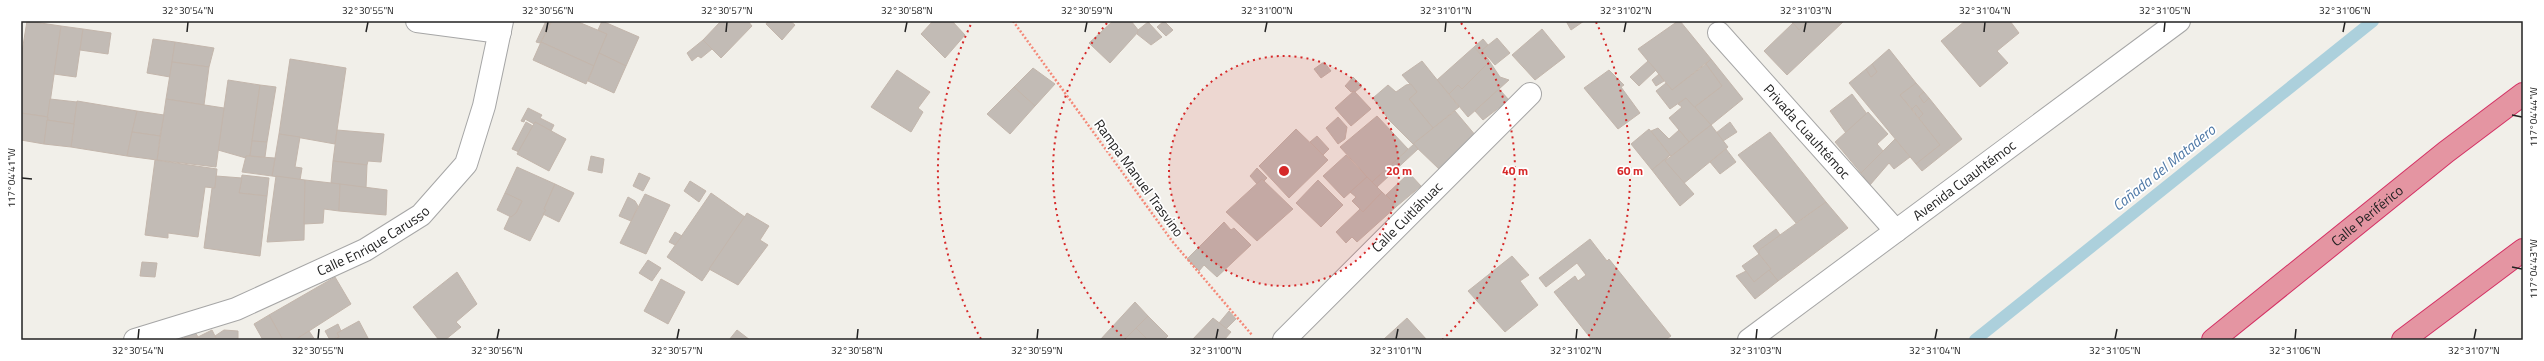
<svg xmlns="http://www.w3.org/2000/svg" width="2544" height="361" viewBox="0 0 2544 361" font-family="'Titillium Web',sans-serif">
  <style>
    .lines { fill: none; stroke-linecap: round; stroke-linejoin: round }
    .stream { stroke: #acd0dc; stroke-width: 12 }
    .building { fill: #c2bbb5; stroke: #c3b6ac }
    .minor-casing { stroke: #a6a6a6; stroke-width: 24 }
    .highway-casing { stroke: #d43164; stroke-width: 24 }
    .path { stroke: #f48877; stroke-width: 2.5; stroke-dasharray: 2 2; stroke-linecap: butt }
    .minor { stroke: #fff; stroke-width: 22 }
    .highway { stroke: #e495a2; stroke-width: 22 }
    .ticks { fill: none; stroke: #222; stroke-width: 1.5 }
    .ring { fill: none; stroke: #d62828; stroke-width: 2; stroke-dasharray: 2 4 }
    .labels { text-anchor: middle; stroke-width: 3.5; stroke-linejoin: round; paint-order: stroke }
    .street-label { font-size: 14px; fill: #222; stroke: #fff }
    .water-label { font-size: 15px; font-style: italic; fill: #4e78a6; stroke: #fff }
    .centre { fill: #d62828; stroke: #fff; stroke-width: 2 }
    .ring-label { font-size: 12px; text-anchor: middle; font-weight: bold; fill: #d62828; stroke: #fff; stroke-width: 3.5; stroke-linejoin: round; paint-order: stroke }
    .neatline { fill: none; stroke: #222; stroke-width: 1.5 }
    .ticks-label { font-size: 10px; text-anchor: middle; fill: #222 }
  </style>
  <rect width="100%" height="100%" fill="#f1efe9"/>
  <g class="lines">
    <path class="stream" d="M 1975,340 L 2373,21"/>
  </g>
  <g class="building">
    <path d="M 27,21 L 61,26 L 48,117 L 21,113 L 21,58 Z"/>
    <path d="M 546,21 L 552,21 L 540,43 L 536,42 Z"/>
    <path d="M 552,21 L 576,21 L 607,34 L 594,66 L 541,42 Z"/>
    <path d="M 602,21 L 639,37 L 626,66 L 599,53 L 607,34 L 598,30 Z"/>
    <path d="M 721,21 L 748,21 L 752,26 L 721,58 L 703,40 Z"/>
    <path d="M 768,21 L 790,21 L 795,25 L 782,40 L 766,24 Z"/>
    <path d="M 933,21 L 952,21 L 965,35 L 945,58 L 921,34 Z"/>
    <path d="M 1113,21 L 1131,21 L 1139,31 L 1110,63 L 1089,43 Z"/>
    <path d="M 1164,21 L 1173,30 L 1166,36 L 1157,27 Z"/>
    <path d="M 1566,21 L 1584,21 L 1571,30 Z"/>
    <path d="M 1678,21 L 1680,21 L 1711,59 L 1672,90 L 1638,49 Z"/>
    <path d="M 1791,21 L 1808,21 L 1799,30 Z"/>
    <path d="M 1808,21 L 1843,22 L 1787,75 L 1764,51 L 1793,23 L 1799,30 Z"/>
    <path d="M 1965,21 L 2010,21 L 2019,33 L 1997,51 L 2008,63 L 1980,87 L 1941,41 Z"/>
    <path d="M 1148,22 L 1162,37 L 1151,45 L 1137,34 L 1138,30 Z"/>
    <path d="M 61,26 L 83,29 L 76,77 L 54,74 Z"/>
    <path d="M 83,29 L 111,33 L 108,54 L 80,50 Z"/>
    <path d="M 1542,29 L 1565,57 L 1535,80 L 1512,55 Z"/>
    <path d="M 1497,38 L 1510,53 L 1495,65 L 1482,50 Z"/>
    <path d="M 153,39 L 175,42 L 170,77 L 147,73 Z"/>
    <path d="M 1483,39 L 1488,45 L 1482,50 L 1500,77 L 1509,80 L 1468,117 L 1449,94 L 1458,85 L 1462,89 L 1488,63 L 1474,47 Z"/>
    <path d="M 703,40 L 712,49 L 701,58 L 698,56 L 692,61 L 687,53 Z"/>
    <path d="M 175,42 L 214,48 L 209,67 L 172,62 Z"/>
    <path d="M 541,42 L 594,66 L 586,84 L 533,60 Z"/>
    <path d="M 1474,47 L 1488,63 L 1462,89 L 1458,85 L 1449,94 L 1437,80 Z"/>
    <path d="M 1889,49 L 1916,83 L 1900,95 L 1940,145 L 1916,164 L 1849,83 L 1866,69 L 1871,77 L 1877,72 L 1872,64 Z"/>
    <path d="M 599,53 L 626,66 L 614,93 L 588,81 Z"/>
    <path d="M 290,59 L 346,68 L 335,144 L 279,134 Z"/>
    <path d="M 1711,59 L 1743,99 L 1711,125 L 1695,107 L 1722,86 L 1706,64 Z"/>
    <path d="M 1422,61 L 1459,107 L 1433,128 L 1409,99 L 1417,92 L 1402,75 Z"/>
    <path d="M 1648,61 L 1656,70 L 1639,86 L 1630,77 Z"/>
    <path d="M 172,62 L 209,67 L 204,105 L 166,99 Z"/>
    <path d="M 1324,62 L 1331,71 L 1321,78 L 1314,69 Z"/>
    <path d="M 1706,64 L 1722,86 L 1693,108 L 1686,98 L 1670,109 L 1656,91 L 1666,83 L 1672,90 Z"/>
    <path d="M 1872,64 L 1877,72 L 1871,77 L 1866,69 Z"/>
    <path d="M 1033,68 L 1055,84 L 1035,106 L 1014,87 Z"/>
    <path d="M 897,70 L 930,92 L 918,108 L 923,112 L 911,132 L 871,107 Z"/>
    <path d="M 1609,70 L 1624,85 L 1621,87 L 1640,113 L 1618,129 L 1584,88 Z"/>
    <path d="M 1659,74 L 1664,81 L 1656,86 L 1652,80 Z"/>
    <path d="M 1353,77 L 1362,86 L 1355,92 L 1354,91 L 1351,92 L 1345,86 Z"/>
    <path d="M 228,80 L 260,85 L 250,156 L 246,156 L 246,158 L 218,150 Z"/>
    <path d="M 1916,83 L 1924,92 L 1919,96 L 1924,103 L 1929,98 L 1962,139 L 1922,171 L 1916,164 L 1940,145 L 1919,118 L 1923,114 L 1916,105 L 1912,109 L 1900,95 Z"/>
    <path d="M 1411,84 L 1417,92 L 1409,99 L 1433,128 L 1413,144 L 1389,120 L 1373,98 L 1388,85 L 1396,92 L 1406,85 Z"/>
    <path d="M 260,85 L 276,87 L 267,142 L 252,141 Z"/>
    <path d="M 1014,87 L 1035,106 L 1010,134 L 987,114 Z"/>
    <path d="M 1499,89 L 1509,100 L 1483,120 L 1475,111 Z"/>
    <path d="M 1354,91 L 1371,109 L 1351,126 L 1335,108 Z"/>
    <path d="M 1924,92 L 1929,98 L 1924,103 L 1919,96 Z"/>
    <path d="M 1852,94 L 1867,114 L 1846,133 L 1830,111 Z"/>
    <path d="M 1686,98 L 1711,125 L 1689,142 L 1669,118 L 1682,107 L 1678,104 Z"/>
    <path d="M 50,99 L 77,102 L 74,124 L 47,120 Z"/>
    <path d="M 166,99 L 224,108 L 216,167 L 157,160 Z"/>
    <path d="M 77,101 L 137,111 L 127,156 L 71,147 Z"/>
    <path d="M 1916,105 L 1923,114 L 1919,118 L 1912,109 Z"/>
    <path d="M 528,108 L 542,115 L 540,118 L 554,125 L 551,131 L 535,122 L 534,124 L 525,119 L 524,122 L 521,121 Z"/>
    <path d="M 137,111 L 164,115 L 160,136 L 132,132 Z"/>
    <path d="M 1455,111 L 1476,136 L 1439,169 L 1413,144 Z"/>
    <path d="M 1868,112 L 1888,134 L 1877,144 L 1884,152 L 1861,173 L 1835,142 Z"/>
    <path d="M 21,113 L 48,117 L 44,144 L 21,140 Z"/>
    <path d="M 1377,116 L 1408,149 L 1372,182 L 1340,147 Z"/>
    <path d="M 1338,117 L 1347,127 L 1345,139 L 1338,144 L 1326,128 Z"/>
    <path d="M 47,120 L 74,124 L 71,147 L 44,144 Z"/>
    <path d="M 526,122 L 533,126 L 519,152 L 512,149 Z"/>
    <path d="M 535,122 L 566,139 L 549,171 L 517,154 Z"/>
    <path d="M 1730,122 L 1737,132 L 1723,141 L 1716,133 Z"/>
    <path d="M 1711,125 L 1728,147 L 1683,184 L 1665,161 Z"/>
    <path d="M 1658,128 L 1669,139 L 1679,130 L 1689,142 L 1671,156 L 1651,131 Z"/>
    <path d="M 1296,129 L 1328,160 L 1289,198 L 1259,166 Z"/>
    <path d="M 1649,129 L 1670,155 L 1652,170 L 1631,144 Z"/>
    <path d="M 337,130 L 384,134 L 381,162 L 368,161 L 367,165 L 333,161 Z"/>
    <path d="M 132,132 L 160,136 L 157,160 L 127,156 Z"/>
    <path d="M 1770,132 L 1826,202 L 1796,223 L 1738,155 Z"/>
    <path d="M 279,134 L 300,137 L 295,167 L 302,168 L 300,180 L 272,176 Z"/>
    <path d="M 1317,136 L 1329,149 L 1323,155 L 1310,142 Z"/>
    <path d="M 1895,139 L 1910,157 L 1894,169 L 1889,163 L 1870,185 L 1861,173 Z"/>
    <path d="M 252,141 L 267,142 L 265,157 L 250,156 Z"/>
    <path d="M 1414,144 L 1418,149 L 1377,187 L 1372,182 Z"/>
    <path d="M 1726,149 L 1736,162 L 1720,174 L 1710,162 Z"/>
    <path d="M 1346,155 L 1367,177 L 1344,198 L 1323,176 Z"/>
    <path d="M 1670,155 L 1665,161 L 1694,194 L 1680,206 L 1652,170 Z"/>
    <path d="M 246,156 L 275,158 L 272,176 L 242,172 Z"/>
    <path d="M 591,156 L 604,159 L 602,173 L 588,170 Z"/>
    <path d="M 155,160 L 217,169 L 215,188 L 205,187 L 198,237 L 168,233 L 168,238 L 145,235 Z"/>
    <path d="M 333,161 L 367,165 L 366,188 L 331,183 Z"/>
    <path d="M 517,167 L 555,184 L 544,209 L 546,210 L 530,241 L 504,229 L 510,216 L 516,213 L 522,201 L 505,193 Z"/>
    <path d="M 1257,168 L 1267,178 L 1264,181 L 1262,179 L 1257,184 L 1250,176 Z"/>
    <path d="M 639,173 L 650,178 L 643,191 L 633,186 Z"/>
    <path d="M 1409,173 L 1421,186 L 1397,206 L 1386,195 Z"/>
    <path d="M 242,175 L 269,178 L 267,196 L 239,193 Z"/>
    <path d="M 216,176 L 242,178 L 239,193 L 267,196 L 260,256 L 204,248 L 212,188 L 215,188 Z"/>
    <path d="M 276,176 L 305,180 L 304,240 L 267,242 Z"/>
    <path d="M 1367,177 L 1382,192 L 1363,212 L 1352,201 L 1356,197 L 1350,192 Z"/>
    <path d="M 1262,179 L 1293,209 L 1257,241 L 1226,212 Z"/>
    <path d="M 305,180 L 340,184 L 339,211 L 324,209 L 323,223 L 304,224 Z"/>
    <path d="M 1318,180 L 1343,205 L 1321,227 L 1296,203 Z"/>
    <path d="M 690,181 L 706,191 L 699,202 L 684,191 Z"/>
    <path d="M 340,184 L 387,190 L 386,215 L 339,211 Z"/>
    <path d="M 555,184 L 574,193 L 559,222 L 543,214 L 546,210 L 544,209 Z"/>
    <path d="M 1382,192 L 1397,206 L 1357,242 L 1352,237 L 1346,243 L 1336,232 L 1360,209 L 1363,212 Z"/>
    <path d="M 505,193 L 522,201 L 516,213 L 511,217 L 497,210 Z"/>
    <path d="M 711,193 L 745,217 L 702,281 L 667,257 Z"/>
    <path d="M 645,194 L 670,205 L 646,254 L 620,243 Z"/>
    <path d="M 628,197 L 635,201 L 638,206 L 631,221 L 619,216 Z"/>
    <path d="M 1826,202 L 1848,228 L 1778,281 L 1769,270 L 1771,269 L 1759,254 L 1759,250 Z"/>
    <path d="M 747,213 L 769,226 L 760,240 L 768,245 L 738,285 L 709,269 Z"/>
    <path d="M 1224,222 L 1231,230 L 1234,228 L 1251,245 L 1217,277 L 1204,265 L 1199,271 L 1187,259 Z"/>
    <path d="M 1776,229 L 1780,235 L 1759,250 L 1759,254 L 1753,246 Z"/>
    <path d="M 675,232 L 682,236 L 675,245 L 669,242 Z"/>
    <path d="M 1590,239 L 1607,261 L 1609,259 L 1671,336 L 1665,340 L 1592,340 L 1554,292 L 1575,276 L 1578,281 L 1586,275 L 1577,263 L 1546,287 L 1539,278 Z"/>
    <path d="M 1759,254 L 1771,269 L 1754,282 L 1742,266 Z"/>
    <path d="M 1512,256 L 1529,275 L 1520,281 L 1538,305 L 1505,332 L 1468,291 Z"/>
    <path d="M 648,260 L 661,268 L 652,281 L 639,273 Z"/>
    <path d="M 142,262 L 157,263 L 155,277 L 140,276 Z"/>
    <path d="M 1769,270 L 1778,281 L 1755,299 L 1736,276 L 1746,271 L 1754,282 Z"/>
    <path d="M 457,272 L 477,304 L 456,322 L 461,327 L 445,340 L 439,340 L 413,307 Z"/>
    <path d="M 335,277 L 351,304 L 295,340 L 283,340 L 269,315 Z"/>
    <path d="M 661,279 L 685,292 L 668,324 L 644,311 Z"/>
    <path d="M 1135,302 L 1148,316 L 1124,340 L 1100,340 Z"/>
    <path d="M 1229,311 L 1236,319 L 1226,329 L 1219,323 Z"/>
    <path d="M 269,315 L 283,340 L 263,340 L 254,324 Z"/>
    <path d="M 1148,316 L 1168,336 L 1164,340 L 1148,340 L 1136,328 Z"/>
    <path d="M 1213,318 L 1231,332 L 1224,340 L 1192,340 Z"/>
    <path d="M 1407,318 L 1427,340 L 1383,340 Z"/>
    <path d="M 359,321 L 369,340 L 333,340 L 339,337 L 337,333 Z"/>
    <path d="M 338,324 L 341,331 L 337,333 L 339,337 L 330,340 L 325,331 Z"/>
    <path d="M 1136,328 L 1148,340 L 1124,340 Z"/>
    <path d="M 212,330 L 217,340 L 194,340 L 198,337 Z"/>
    <path d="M 224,330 L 238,331 L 238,340 L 217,340 L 215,336 Z"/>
    <path d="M 737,330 L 750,340 L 729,340 Z"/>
    <path d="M 309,331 L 315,340 L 295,340 Z"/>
    <path d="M 195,332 L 198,337 L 194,340 L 180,340 Z"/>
  </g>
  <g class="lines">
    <defs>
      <g id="minor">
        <path d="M 417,21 L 500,32"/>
        <path id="s1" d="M 1719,33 L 1896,231"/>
        <path id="s2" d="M 135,340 L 236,309 L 365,250 L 421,215 L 466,164 L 484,106 L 502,21"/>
        <path id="s3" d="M 1284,340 L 1530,94"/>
        <path id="s4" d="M 1749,340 L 2179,21"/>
      </g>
      <g id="highway">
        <path id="s5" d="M 2213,340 L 2446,152 L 2523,94"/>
        <path d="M 2403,340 L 2523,250"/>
      </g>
    </defs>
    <use href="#minor" class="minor-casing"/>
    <use href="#highway" class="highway-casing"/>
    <path class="path" d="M 1013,21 L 1172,241 L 1252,335"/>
    <use href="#minor" class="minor"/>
    <use href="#highway" class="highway"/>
  </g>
  <path class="ticks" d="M 187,32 L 188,22M 366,32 L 368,22M 546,32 L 548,22M 726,32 L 727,22M 905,32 L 907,22M 1085,32 L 1087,22M 1265,32 L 1267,22M 1445,32 L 1446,22M 1624,32 L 1626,22M 1804,32 L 1806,22M 1984,32 L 1985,22M 2164,32 L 2165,22M 2343,32 L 2345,22M 2512,115 L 2522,117M 22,178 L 32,179M 2512,267 L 2522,269M 138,339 L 139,329M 318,339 L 319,329M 497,339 L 499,329M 677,339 L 679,329M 857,339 L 858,329M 1037,339 L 1038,329M 1216,339 L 1218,329M 1396,339 L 1398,329M 1576,339 L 1577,329M 1756,339 L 1757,329M 1935,339 L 1937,329M 2115,339 L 2117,329M 2295,339 L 2296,329M 2474,339 L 2476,329"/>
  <circle cx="1284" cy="171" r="115" fill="#d62828" fill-opacity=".12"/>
  <g class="ring">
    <circle cx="1284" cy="171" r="115"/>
    <path d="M1126 340A231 231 0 0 1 1107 23M1461 23A231 231 0 0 1 1442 340"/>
    <path d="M981 339A346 346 0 0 1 972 22M1596 22A346 346 0 0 1 1587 339"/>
  </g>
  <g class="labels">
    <g class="street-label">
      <text dy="5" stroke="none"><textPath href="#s1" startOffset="132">Privada Cuauhtémoc</textPath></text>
      <text transform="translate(1139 178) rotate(54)" y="5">Rampa Manuel Trasvino</text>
      <text dy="5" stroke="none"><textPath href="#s4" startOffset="268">Avenida Cuauhtémoc</textPath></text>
      <text dy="5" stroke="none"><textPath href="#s5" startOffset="198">Calle Periférico</textPath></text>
      <text dy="5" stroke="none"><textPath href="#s3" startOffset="174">Calle Cuitláhuac</textPath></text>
      <text dy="5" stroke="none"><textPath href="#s2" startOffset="259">Calle Enrique Carusso</textPath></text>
    </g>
    <g class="water-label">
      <text transform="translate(2164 168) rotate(-39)" y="5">Cañada del Matadero</text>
    </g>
  </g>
  <circle cx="1284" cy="171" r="6" class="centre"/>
  <g class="ring-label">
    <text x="1399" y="175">20 m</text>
    <text x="1515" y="175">40 m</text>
    <text x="1630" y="175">60 m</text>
  </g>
  <rect width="2544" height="361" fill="none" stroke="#ffffff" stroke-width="44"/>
  <rect x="22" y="22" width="2500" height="317" class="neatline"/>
  <g class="ticks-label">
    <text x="188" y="14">32°30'54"N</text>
    <text x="368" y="14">32°30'55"N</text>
    <text x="548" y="14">32°30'56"N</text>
    <text x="727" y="14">32°30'57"N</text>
    <text x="907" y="14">32°30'58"N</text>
    <text x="1087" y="14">32°30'59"N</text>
    <text x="1267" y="14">32°31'00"N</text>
    <text x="1446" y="14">32°31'01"N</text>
    <text x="1626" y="14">32°31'02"N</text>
    <text x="1806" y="14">32°31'03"N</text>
    <text x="1985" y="14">32°31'04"N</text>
    <text x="2165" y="14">32°31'05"N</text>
    <text x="2345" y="14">32°31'06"N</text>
    <text transform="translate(2533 117) rotate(-90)" y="4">117°04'44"W</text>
    <text transform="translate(11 178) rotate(-90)" y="4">117°04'41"W</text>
    <text transform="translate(2533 269) rotate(-90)" y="4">117°04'43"W</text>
    <text x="138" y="354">32°30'54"N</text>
    <text x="318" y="354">32°30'55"N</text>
    <text x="497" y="354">32°30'56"N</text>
    <text x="677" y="354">32°30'57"N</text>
    <text x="857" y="354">32°30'58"N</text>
    <text x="1037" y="354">32°30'59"N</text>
    <text x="1216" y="354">32°31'00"N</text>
    <text x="1396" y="354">32°31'01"N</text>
    <text x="1576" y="354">32°31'02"N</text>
    <text x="1756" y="354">32°31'03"N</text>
    <text x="1935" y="354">32°31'04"N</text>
    <text x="2115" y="354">32°31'05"N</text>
    <text x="2295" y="354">32°31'06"N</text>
    <text x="2474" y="354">32°31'07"N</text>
  </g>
</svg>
